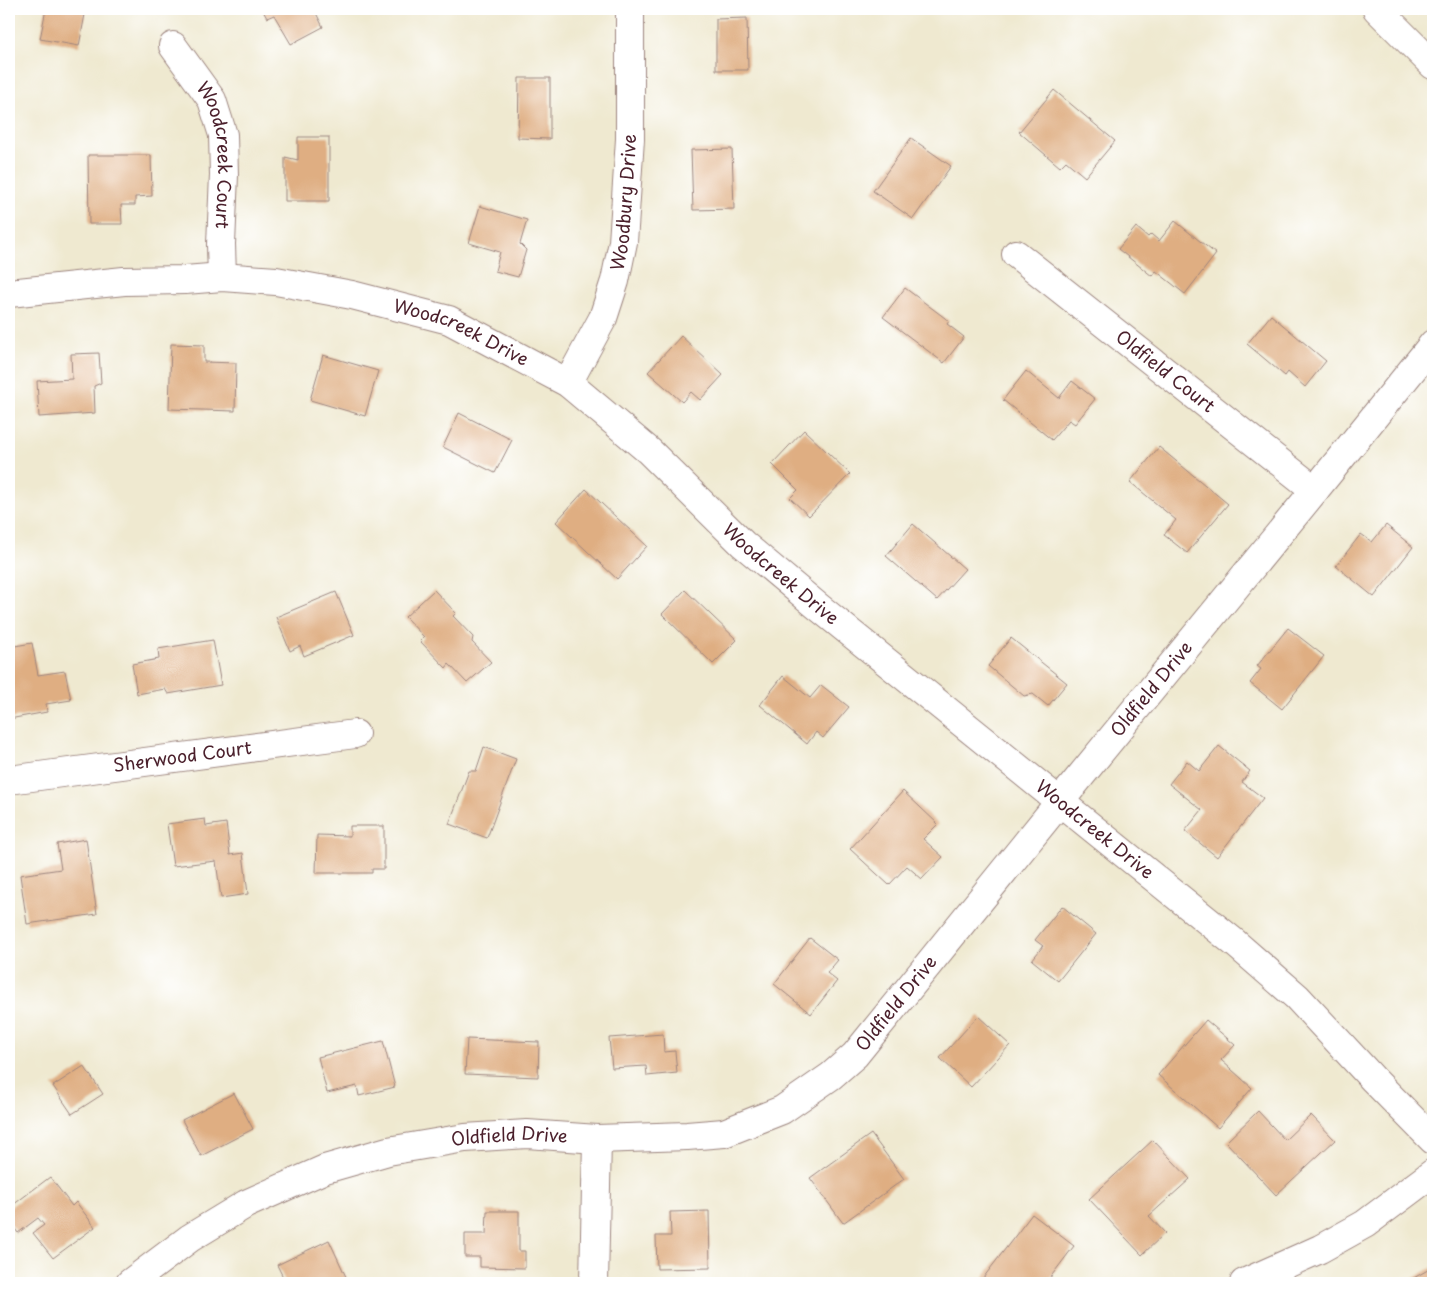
<svg xmlns="http://www.w3.org/2000/svg" width="1442" height="1292" viewBox="0 0 1442 1292" font-family="'Playpen Sans',sans-serif">
  <style>
    .building { fill: #dfae82 }
    .lines { fill: none; stroke-linecap: round; stroke-linejoin: round }
    .street-casing { stroke: #9c847e; stroke-width: 30 }
    .street { stroke: #fff; stroke-width: 28 }
    .labels { text-anchor: middle; stroke-width: 4.5; stroke-linejoin: round; paint-order: stroke }
    .street-label { font-size: 18px; fill: #4a1f2b; stroke: #fff }
  </style>
  <rect width="100%" height="100%" fill="#fff"/>
  <filter id="ink" filterUnits="userSpaceOnUse"><feTurbulence type="fractalNoise" baseFrequency=".02" numOctaves="2"/><feDisplacementMap in="SourceGraphic" scale="10" xChannelSelector="R" yChannelSelector="G"/><feConvolveMatrix kernelMatrix="1 2 1 2 8 2 1 2 1" color-interpolation-filters="sRGB"/></filter>
  <filter id="wash" filterUnits="userSpaceOnUse"><feTurbulence type="fractalNoise" baseFrequency=".0096" numOctaves="4" result="noise"/><feDisplacementMap in="SourceGraphic" scale="20" xChannelSelector="R" yChannelSelector="G"/><feGaussianBlur stdDeviation="1.12" result="paint"/><feColorMatrix in="noise" values="0 0 0 0 0 0 0 0 0 0 0 0 0 0 0 0 0 1.4 0 .05"/><feComposite in="paint" operator="in"/></filter>
  <g filter="url(#wash)">
    <rect width="100%" height="100%" fill="#efe9d0"/>
    <g id="blocks">
      <g class="building">
        <path d="M 46,9 L 86,9 L 79,46 L 40,39 Z"/>
        <path d="M 262,9 L 314,9 L 323,27 L 291,44 L 274,15 L 267,18 Z"/>
        <path d="M 747,18 L 748,70 L 716,70 L 716,19 Z"/>
        <path d="M 519,78 L 550,78 L 550,139 L 518,138 Z"/>
        <path d="M 1054,90 L 1115,141 L 1085,177 L 1066,161 L 1060,167 L 1019,132 Z"/>
        <path d="M 298,137 L 329,137 L 329,201 L 285,201 L 285,157 L 298,160 Z"/>
        <path d="M 911,138 L 951,166 L 913,219 L 873,191 Z"/>
        <path d="M 732,149 L 734,209 L 693,210 L 691,150 Z"/>
        <path d="M 88,155 L 151,155 L 152,196 L 135,197 L 135,205 L 121,205 L 122,224 L 89,224 Z"/>
        <path d="M 480,206 L 527,220 L 520,244 L 526,250 L 518,277 L 495,271 L 500,252 L 469,243 Z"/>
        <path d="M 1175,221 L 1216,254 L 1185,294 L 1156,271 L 1152,276 L 1118,249 L 1136,227 L 1148,237 L 1151,234 L 1159,241 Z"/>
        <path d="M 905,288 L 949,321 L 947,324 L 964,337 L 944,363 L 883,317 Z"/>
        <path d="M 1271,315 L 1326,361 L 1305,387 L 1288,372 L 1285,376 L 1247,344 Z"/>
        <path d="M 681,336 L 723,375 L 700,400 L 691,392 L 682,402 L 648,372 Z"/>
        <path d="M 171,344 L 204,345 L 204,362 L 236,363 L 235,411 L 169,409 Z"/>
        <path d="M 99,353 L 101,383 L 94,386 L 95,413 L 39,417 L 37,381 L 72,379 L 71,354 Z"/>
        <path d="M 323,355 L 378,371 L 365,416 L 310,400 Z"/>
        <path d="M 1026,371 L 1059,398 L 1072,381 L 1095,399 L 1075,424 L 1069,420 L 1052,440 L 1003,400 Z"/>
        <path d="M 459,413 L 512,440 L 495,473 L 443,447 Z"/>
        <path d="M 804,430 L 850,474 L 809,516 L 790,498 L 798,490 L 772,464 Z"/>
        <path d="M 1159,447 L 1228,504 L 1187,553 L 1164,535 L 1176,520 L 1130,482 Z"/>
        <path d="M 586,489 L 647,546 L 617,579 L 556,522 Z"/>
        <path d="M 913,524 L 965,569 L 937,600 L 886,556 Z"/>
        <path d="M 1386,525 L 1413,547 L 1374,597 L 1336,566 L 1361,534 L 1372,542 Z"/>
        <path d="M 434,590 L 456,613 L 453,616 L 473,637 L 472,642 L 491,662 L 467,683 L 449,664 L 446,668 L 420,641 L 424,637 L 405,617 Z"/>
        <path d="M 685,590 L 737,640 L 713,664 L 662,614 Z"/>
        <path d="M 336,592 L 354,635 L 304,656 L 300,646 L 290,651 L 276,617 Z"/>
        <path d="M 1288,628 L 1324,656 L 1282,709 L 1250,683 L 1261,669 L 1257,666 Z"/>
        <path d="M 1011,638 L 1067,683 L 1048,706 L 1033,694 L 1024,696 L 988,666 Z"/>
        <path d="M 213,640 L 221,685 L 168,694 L 165,689 L 137,694 L 132,664 L 159,659 L 158,649 Z"/>
        <path d="M 32,643 L 38,675 L 65,671 L 71,700 L 46,704 L 47,712 L 9,719 L 9,647 Z"/>
        <path d="M 783,676 L 810,698 L 821,685 L 849,707 L 823,738 L 816,732 L 807,744 L 760,705 Z"/>
        <path d="M 1219,746 L 1250,771 L 1242,782 L 1263,798 L 1217,857 L 1185,831 L 1202,810 L 1169,784 L 1187,761 L 1199,771 Z"/>
        <path d="M 484,747 L 516,759 L 487,838 L 449,824 L 469,771 L 476,771 Z"/>
        <path d="M 903,791 L 938,824 L 923,839 L 943,857 L 922,879 L 907,866 L 889,885 L 850,849 Z"/>
        <path d="M 205,819 L 206,826 L 226,823 L 230,855 L 243,853 L 248,894 L 221,898 L 216,861 L 173,866 L 167,824 Z"/>
        <path d="M 350,826 L 384,826 L 384,869 L 372,869 L 372,873 L 316,873 L 317,835 L 350,836 Z"/>
        <path d="M 86,839 L 97,914 L 27,924 L 20,875 L 61,869 L 57,844 Z"/>
        <path d="M 1062,906 L 1096,934 L 1058,981 L 1032,960 L 1043,946 L 1035,940 Z"/>
        <path d="M 810,938 L 838,960 L 827,973 L 837,981 L 811,1014 L 774,984 Z"/>
        <path d="M 978,1016 L 1010,1045 L 971,1087 L 940,1058 Z"/>
        <path d="M 1206,1020 L 1235,1045 L 1221,1060 L 1252,1088 L 1218,1128 L 1158,1075 Z"/>
        <path d="M 663,1034 L 664,1052 L 675,1051 L 677,1073 L 647,1076 L 646,1066 L 612,1068 L 609,1038 Z"/>
        <path d="M 467,1039 L 539,1042 L 538,1077 L 465,1074 Z"/>
        <path d="M 383,1041 L 395,1087 L 359,1096 L 357,1086 L 327,1093 L 318,1057 Z"/>
        <path d="M 84,1066 L 103,1094 L 72,1114 L 53,1086 Z"/>
        <path d="M 234,1093 L 253,1129 L 201,1156 L 182,1120 Z"/>
        <path d="M 1258,1111 L 1285,1140 L 1311,1115 L 1335,1140 L 1276,1195 L 1226,1142 Z"/>
        <path d="M 871,1134 L 904,1179 L 843,1223 L 810,1178 Z"/>
        <path d="M 1153,1140 L 1190,1179 L 1149,1216 L 1165,1233 L 1142,1255 L 1089,1199 Z"/>
        <path d="M 50,1177 L 72,1206 L 76,1202 L 95,1227 L 53,1258 L 33,1233 L 44,1225 L 38,1218 L 18,1233 L 9,1221 L 9,1208 Z"/>
        <path d="M 487,1211 L 519,1211 L 519,1251 L 525,1251 L 525,1268 L 480,1267 L 480,1257 L 465,1257 L 465,1234 L 486,1234 Z"/>
        <path d="M 709,1211 L 710,1268 L 657,1269 L 656,1236 L 671,1236 L 670,1212 Z"/>
        <path d="M 1032,1214 L 1074,1246 L 1046,1283 L 981,1283 L 980,1282 Z"/>
        <path d="M 329,1240 L 347,1279 L 339,1283 L 286,1283 L 277,1265 Z"/>
        <path d="M 1433,1267 L 1433,1283 L 1415,1283 L 1412,1279 Z"/>
      </g>
    </g>
  </g>
  <g filter="url(#ink)">
    <use href="#blocks" fill-opacity="0" stroke="#9c847e" stroke-width="1"/>
    <g class="lines">
      <defs>
        <g id="street">
          <path d="M 1377,9 L 1433,65"/>
          <path id="s1" d="M 173,46 L 212,100 L 223,135 L 224,175 L 221,244 L 222,277"/>
          <path id="s2" d="M 1016,254 L 1315,490"/>
          <path id="s3" d="M 9,293 L 124,281 L 185,280 L 222,277 L 276,281 L 352,295 L 449,320 L 568,383 L 649,451 L 743,544 L 816,605 L 1235,943 L 1297,997 L 1374,1080 L 1433,1140"/>
          <path id="s4" d="M 568,383 L 603,318 L 615,281 L 623,242 L 630,139 L 630,9"/>
          <path id="s5" d="M 9,780 L 355,734"/>
          <path id="s6" d="M 130,1283 L 190,1238 L 246,1204 L 325,1169 L 388,1151 L 465,1138 L 527,1134 L 597,1139 L 687,1136 L 724,1133 L 782,1110 L 831,1076 L 855,1055 L 1075,783 L 1315,490 L 1433,344"/>
          <path d="M 594,1283 L 597,1139"/>
          <path d="M 1244,1283 L 1320,1249 L 1365,1224 L 1433,1173"/>
        </g>
      </defs>
      <use href="#street" class="street-casing"/>
      <use href="#street" class="street"/>
    </g>
  </g>
  <g class="labels">
    <g class="street-label">
      <text dy="6" stroke="none"><textPath href="#s1" startOffset="122">Woodcreek Court</textPath></text>
      <text dy="6" stroke="none"><textPath href="#s4" startOffset="192">Woodbury Drive</textPath></text>
      <text dy="6" stroke="none"><textPath href="#s3" startOffset="461">Woodcreek Drive</textPath></text>
      <text dy="6" stroke="none"><textPath href="#s2" startOffset="190">Oldfield Court</textPath></text>
      <text dy="6" stroke="none"><textPath href="#s3" startOffset="866">Woodcreek Drive</textPath></text>
      <text dy="6" stroke="none"><textPath href="#s6" startOffset="1255">Oldfield Drive</textPath></text>
      <text dy="6" stroke="none"><textPath href="#s5" startOffset="175">Sherwood Court</textPath></text>
      <text dy="6" stroke="none"><textPath href="#s3" startOffset="1271">Woodcreek Drive</textPath></text>
      <text dy="6" stroke="none"><textPath href="#s6" startOffset="850">Oldfield Drive</textPath></text>
      <text dy="6" stroke="none"><textPath href="#s6" startOffset="415">Oldfield Drive</textPath></text>
    </g>
  </g>
  <rect width="1442" height="1292" fill="none" stroke="#fff" stroke-width="30"/>
</svg>
